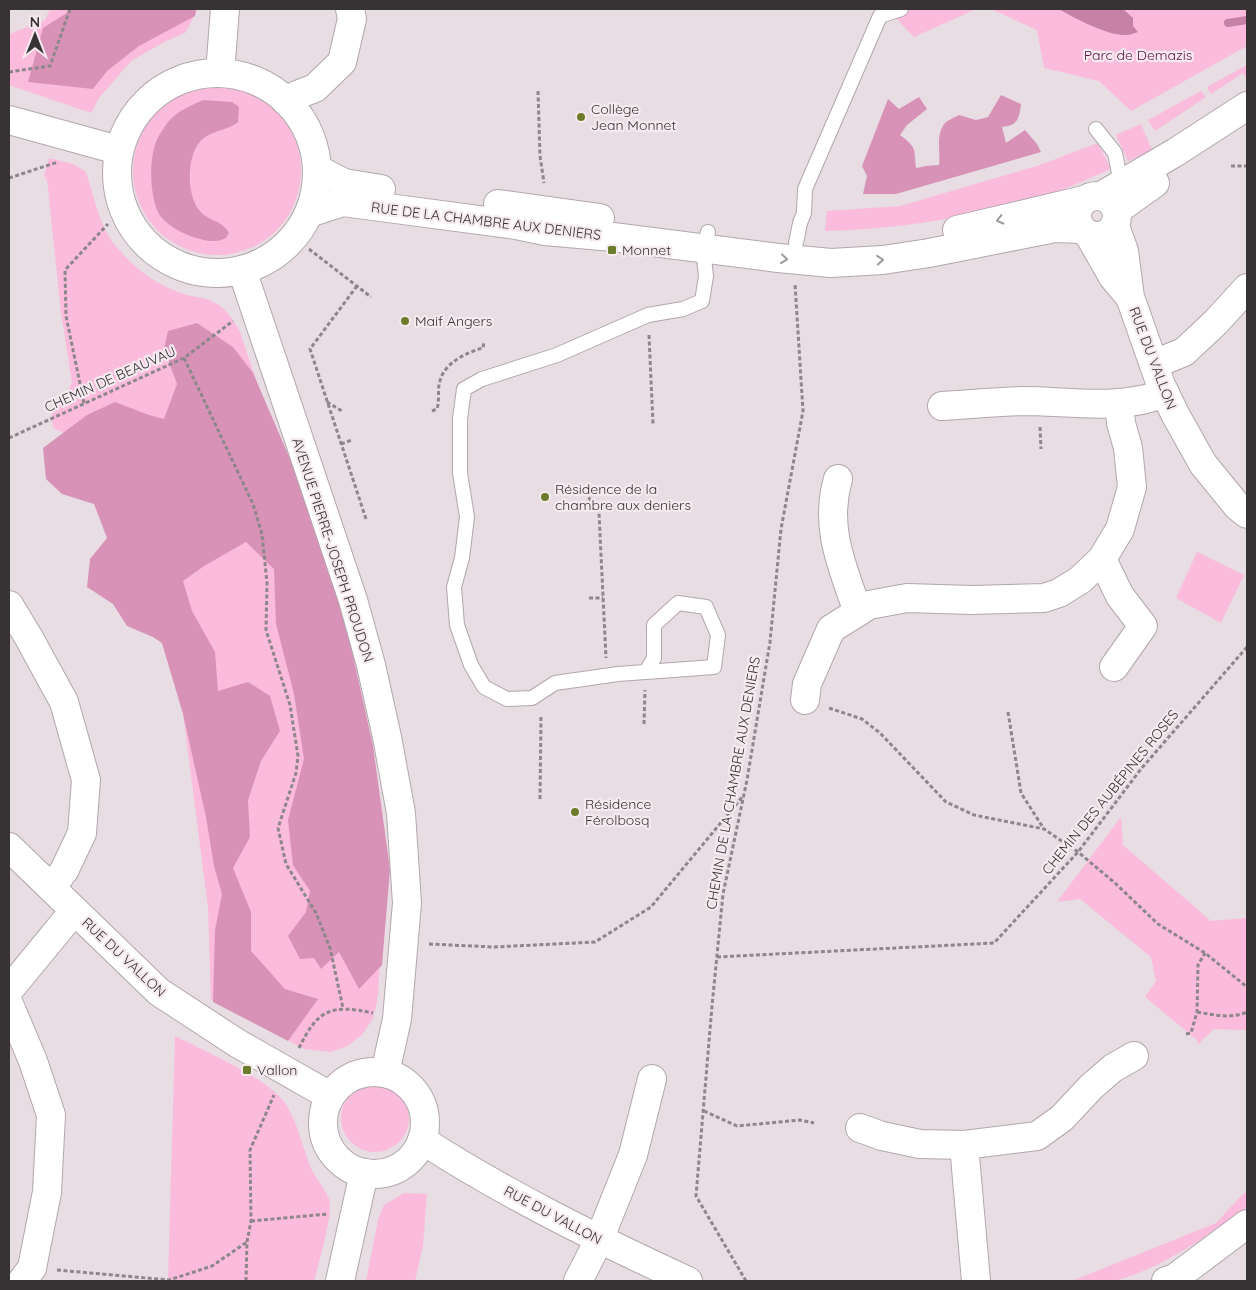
<svg xmlns="http://www.w3.org/2000/svg" width="1256" height="1290" viewBox="0 0 1256 1290" font-family="Quicksand,sans-serif">
  <style>
    .green { fill: #fbbbdd }
    .forest { fill: #d892b8 }
    .water { fill: #c581a6 }
    .lines { fill: none; stroke-linecap: round; stroke-linejoin: round }
    .stream { stroke: #c581a6; stroke-width: 8 }
    .service-casing { stroke: #b1a7ac; stroke-width: 16 }
    .minor-casing { stroke: #b1a7ac; stroke-width: 30 }
    .tertiary-casing { stroke: #b1a7ac; stroke-width: 30 }
    .path { stroke: #8d868a; stroke-width: 3; stroke-dasharray: 4 2.5; stroke-linecap: butt }
    .service { stroke: #fff; stroke-width: 14 }
    .minor { stroke: #fff; stroke-width: 28 }
    .tertiary { stroke: #fff; stroke-width: 28 }
    .oneway { stroke: #9b999a }
    .poi-dot { fill: #6d7c2a; stroke: #f5eaef; stroke-width: 2 }
    .labels { text-anchor: middle; stroke-width: 4.5; stroke-linejoin: round; paint-order: stroke }
    .park-label { font-size: 14px; fill: #600e44; stroke: #f5eaef }
    .poi-label { font-size: 14px; fill: #373335; stroke: #f5eaef; text-anchor: start }
    .street-label { font-size: 14px; fill: #373335; stroke: #f5eaef }
  </style>
  <rect width="100%" height="100%" fill="#e7dde2"/>
  <g class="green">
    <path d="M 50,9 L 198,9 L 185,33 L 166,41 L 131,61 L 99,98 L 91,113 L 9,85 L 9,34 L 45,20 Z"/>
    <path d="M 887,9 L 976,9 L 914,37 Z"/>
    <path d="M 991,9 L 1247,9 L 1247,46 L 1131,111 L 1099,81 L 1044,68 L 1037,30 Z"/>
    <path d="M 1247,65 L 1247,80 L 1243,73 L 1211,94 L 1207,87 Z"/>
    <circle cx="217" cy="171" r="84"/>
    <path d="M 1201,91 L 1206,97 L 1155,131 L 1148,120 Z"/>
    <path d="M 1141,124 L 1152,150 L 1128,161 L 1116,135 Z"/>
    <path d="M 1098,143 L 1111,169 C 1088,179 1064,190 1040,197 C 969,218 899,229 825,231 L 827,211 L 900,206 L 1040,165 Z"/>
    <path d="M 49,158 L 73,164 L 85,171 C 95,195 98,225 115,245 C 131,265 152,282 176,291 C 184,295 193,296 202,298 C 223,303 230,315 240,332 L 302,517 L 385,876 L 378,994 L 376,1007 L 372,1020 L 362,1035 L 347,1046 L 331,1052 L 304,1049 L 211,999 L 208,908 L 183,713 L 162,643 L 97,448 L 53,428 L 51,408 L 65,395 L 72,383 L 61,312 L 47,180 L 44,176 Z"/>
    <path d="M 1197,552 L 1244,575 L 1221,623 L 1176,598 Z"/>
    <path d="M 1121,817 L 1123,845 L 1211,921 L 1247,918 L 1247,1032 L 1245,1030 L 1214,1029 L 1198,1044 L 1197,1040 L 1145,997 L 1156,981 L 1151,957 L 1080,899 L 1057,902 Z"/>
    <path d="M 175,1036 C 204,1051 271,1079 287,1106 C 296,1120 303,1146 309,1163 C 313,1176 324,1186 329,1199 C 334,1213 318,1265 314,1281 L 168,1281 Z"/>
    <circle cx="375" cy="1118" r="34"/>
    <path d="M 1247,1191 L 1247,1207 C 1208,1236 1161,1269 1114,1281 C 1101,1284 1085,1281 1072,1281 L 1216,1223 L 1240,1197 Z"/>
    <path d="M 404,1193 L 427,1194 L 423,1245 L 415,1281 L 366,1281 L 378,1220 L 384,1205 Z"/>
  </g>
  <g class="forest">
    <path d="M 73,9 L 196,9 L 195,16 L 139,46 L 107,71 L 93,89 L 28,82 L 43,28 Z"/>
    <path d="M 1001,95 L 1021,104 C 1019,119 1018,125 1002,127 L 1006,143 L 1025,130 L 1037,144 L 1041,152 L 896,194 L 863,194 L 867,176 L 862,166 L 888,99 L 899,109 L 919,97 L 927,109 L 907,125 L 900,135 C 917,148 914,148 916,168 L 926,166 L 939,165 C 941,152 935,135 945,123 C 948,120 955,117 959,115 L 976,120 L 988,117 Z"/>
    <path d="M 203,100 L 232,102 L 239,107 L 238,122 C 228,130 215,130 204,138 C 186,151 186,194 199,210 C 208,222 220,218 229,233 L 226,238 C 223,239 219,241 215,241 C 198,242 163,227 157,210 C 150,191 149,161 156,142 C 158,136 164,128 168,122 C 177,111 190,106 203,100 Z"/>
    <path d="M 197,323 L 233,347 L 253,373 L 312,510 L 350,642 L 373,746 L 390,869 L 382,965 L 359,989 L 339,952 L 321,969 L 314,958 L 300,959 L 288,936 L 306,912 L 310,891 L 293,865 L 288,820 L 304,759 L 294,694 L 276,624 L 274,569 L 246,542 L 204,566 L 183,581 L 192,611 L 215,652 L 218,691 L 248,682 L 270,696 L 280,731 L 261,761 L 248,800 L 250,837 L 233,868 L 251,912 L 251,951 L 285,989 L 318,999 L 288,1041 L 213,1002 L 215,930 L 222,894 L 214,866 L 206,817 L 183,714 L 162,643 L 153,637 L 127,626 L 113,604 L 87,587 L 90,559 L 107,538 L 94,504 L 62,494 L 46,479 L 43,448 L 87,415 L 115,402 L 149,415 L 164,419 L 177,384 L 164,348 L 168,331 Z"/>
  </g>
  <path class="water" d="M 1059,9 L 1123,9 L 1133,18 L 1133,26 L 1138,32 C 1134,33 1130,35 1126,35 C 1108,36 1074,18 1059,9 Z"/>
  <g class="lines">
    <path class="stream" d="M 1228,23 L 1247,20"/>
    <defs>
      <g id="service">
        <path d="M 1096,129 L 1115,153 L 1121,184"/>
        <path d="M 796,243 L 800,223 L 804,213 L 805,189 L 880,16 L 901,9"/>
        <path d="M 646,672 L 654,658 L 654,625 L 678,603 L 706,607 L 718,635 L 714,667 L 618,674 L 555,683 L 532,698 L 507,699 L 484,687 L 471,665 L 457,625 L 454,587 L 462,558 L 467,517 L 460,473 L 460,419 L 464,389 L 482,379 L 557,355 L 648,315 L 683,309 L 702,301 L 706,276 L 703,249 L 708,232"/>
      </g>
      <g id="minor">
        <path d="M 286,101 L 297,95 L 315,88 L 342,62 L 352,19 L 350,9"/>
        <path d="M 9,120 L 118,150"/>
        <path d="M 1115,226 L 1124,251 L 1130,297 L 1161,385 L 1175,414 L 1203,464 L 1238,507 L 1247,514"/>
        <path d="M 1089,235 L 1113,277 L 1129,296"/>
        <path d="M 242,270 L 353,600 L 371,665 L 387,737 L 401,813 L 407,903 L 397,1019 L 385,1073"/>
        <path d="M 1154,364 L 1184,352 L 1216,322 L 1247,288"/>
        <path d="M 942,406 C 968,404 995,402 1022,401 C 1069,401 1120,411 1165,393"/>
        <path d="M 838,479 C 824,527 842,566 858,612"/>
        <path d="M 1102,559 L 1120,596 L 1143,626 L 1114,667"/>
        <path d="M 9,605 L 29,638 L 64,702 L 86,780 L 82,833 L 64,871 L 51,887"/>
        <path d="M 805,700 L 807,684 L 831,629 L 869,605 L 907,598 L 972,600 L 1044,598 L 1059,593 L 1080,580 L 1102,559 L 1120,529 L 1132,487 L 1128,448 L 1121,423 L 1119,403"/>
        <path d="M 9,847 L 159,992 L 237,1043 L 330,1096"/>
        <path d="M 9,990 L 74,911"/>
        <path d="M 9,1004 L 33,1061 L 51,1115 L 47,1192 L 32,1268 L 22,1281"/>
        <circle cx="374" cy="1123" r="51"/>
        <path d="M 860,1128 L 882,1136 L 920,1144 L 964,1145"/>
        <path d="M 422,1140 C 507,1195 597,1239 688,1281"/>
        <path d="M 340,1281 L 364,1173"/>
        <path d="M 578,1281 L 599,1240 L 633,1155 L 652,1079"/>
        <path d="M 976,1281 L 964,1145 L 1037,1136 L 1062,1118 L 1091,1087 L 1113,1068 L 1134,1056"/>
        <path d="M 1166,1281 L 1175,1278 L 1247,1224"/>
      </g>
      <g id="tertiary">
        <path d="M 220,73 L 225,9"/>
        <circle cx="217" cy="173" r="100"/>
        <path d="M 317,169 L 344,183 L 381,189"/>
        <circle cx="1097" cy="216" r="20"/>
        <path d="M 1101,196 L 1176,152 L 1247,106"/>
        <path d="M 498,204 L 600,218"/>
        <path d="M 1117,210 L 1155,183"/>
        <path d="M 309,213 L 343,202 L 516,225 L 545,231 L 613,237 L 778,258 L 831,263 L 883,260 L 929,253 L 1055,228 L 1081,229"/>
        <path d="M 957,230 L 1084,200"/>
      </g>
    </defs>
    <use href="#service" class="service-casing"/>
    <use href="#minor" class="minor-casing"/>
    <use href="#tertiary" class="tertiary-casing"/>
    <g class="path">
      <path d="M 9,72 L 50,66 L 70,9"/>
      <path d="M 538,91 L 540,156 L 544,183"/>
      <path d="M 1231,166 L 1247,166"/>
      <path d="M 9,178 L 58,162"/>
      <path d="M 309,249 L 371,297"/>
      <path d="M 357,286 L 310,349 L 366,519"/>
      <path d="M 649,335 L 653,424"/>
      <path d="M 184,358 L 253,504 L 262,534 L 267,583 L 266,630 L 290,705 L 298,756 L 296,773 L 278,828 L 286,864 L 316,913 L 330,948 L 343,1008"/>
      <path d="M 327,402 L 342,411"/>
      <path d="M 84,403 L 66,316 L 65,270 L 108,224"/>
      <path d="M 432,411 L 437,409 C 440,399 437,390 440,381 C 444,363 467,352 483,348 L 484,341"/>
      <path d="M 1040,427 L 1041,449"/>
      <path d="M 9,438 L 184,358 L 233,321"/>
      <path d="M 341,444 L 352,440"/>
      <path d="M 585,492 L 599,513 L 606,658"/>
      <path d="M 589,598 L 603,598"/>
      <path d="M 829,708 L 862,719 L 880,733 L 946,802 L 974,815 L 1044,829 L 1078,852 L 1115,883 L 1158,924 L 1205,953 L 1247,987"/>
      <path d="M 1008,712 L 1021,793 L 1044,829"/>
      <path d="M 644,724 L 645,690"/>
      <path d="M 540,799 L 541,715"/>
      <path d="M 429,944 L 494,947 L 595,942 L 651,907 L 743,796"/>
      <path d="M 717,957 L 994,943 L 1078,852 L 1141,769 L 1247,647"/>
      <path d="M 1197,1012 C 1215,1015 1231,1019 1247,1012"/>
      <path d="M 1186,1034 L 1191,1033 L 1197,1012 L 1198,965 L 1205,953"/>
      <path d="M 299,1048 C 318,1009 331,1004 373,1013"/>
      <path d="M 704,1111 L 737,1126 L 800,1120 L 814,1123"/>
      <path d="M 251,1221 L 328,1214"/>
      <path d="M 57,1270 L 169,1280 L 212,1266 L 247,1242"/>
      <path d="M 246,1281 L 247,1242 L 251,1221 L 250,1150 L 274,1095"/>
      <path d="M 746,1281 L 696,1196 L 712,1006 L 723,894 L 747,780 L 770,642 L 781,529 L 803,411 L 795,284"/>
    </g>
    <use href="#service" class="service"/>
    <use href="#minor" class="minor"/>
    <use href="#tertiary" class="tertiary"/>
  </g>
  <defs><path id="oneway-chevron" d="M-2-3.5L2.5 0L-2 3.5" fill="none" stroke-width="1.6" stroke-linecap="round" stroke-linejoin="round" transform="scale(1.25)"/></defs>
  <g class="oneway">
    <use href="#oneway-chevron" transform="translate(1000 220) rotate(166)"/>
    <use href="#oneway-chevron" transform="translate(784 259) rotate(6)"/>
    <use href="#oneway-chevron" transform="translate(880 260) rotate(-5)"/>
  </g>
  <g class="poi-dot">
    <circle cx="581" cy="117" r="5"/>
    <rect x="607" y="245" width="10" height="10" rx="2.5"/>
    <circle cx="405" cy="321" r="5"/>
    <circle cx="545" cy="497" r="5"/>
    <circle cx="575" cy="812" r="5"/>
    <rect x="242" y="1065" width="10" height="10" rx="2.5"/>
  </g>
  <g class="labels">
    <g class="park-label">
      <text x="1138" y="60">Parc de Demazis</text>
    </g>
    <g class="poi-label">
      <text x="591" y="114">Collège<tspan x="591" dy="16">Jean Monnet</tspan></text>
      <text x="622" y="255">Monnet</text>
      <text x="415" y="326">Maif Angers</text>
      <text x="555" y="494">Résidence de la<tspan x="555" dy="16">chambre aux deniers</tspan></text>
      <text x="585" y="809">Résidence<tspan x="585" dy="16">Férolbosq</tspan></text>
      <text x="257" y="1075">Vallon</text>
    </g>
    <g class="street-label">
      <text transform="translate(486 221) rotate(7)" y="5">RUE DE LA CHAMBRE AUX DENIERS</text>
      <text transform="translate(1153 358) rotate(69)" y="5">RUE DU VALLON</text>
      <text transform="translate(110 379) rotate(-24)" y="5">CHEMIN DE BEAUVAU</text>
      <text transform="translate(333 550) rotate(72)" y="5">AVENUE PIERRE-JOSEPH PROUDON</text>
      <text transform="translate(733 783) rotate(-80)" y="5">CHEMIN DE LA CHAMBRE AUX DENIERS</text>
      <text transform="translate(1110 792) rotate(-51)" y="5">CHEMIN DES AUBÉPINES ROSES</text>
      <text transform="translate(124 957) rotate(43)" y="5">RUE DU VALLON</text>
      <text transform="translate(553 1215) rotate(28)" y="5">RUE DU VALLON</text>
    </g>
  </g>
  <rect width="1256" height="1290" fill="none" stroke="#373335" stroke-width="20"/>
  <g transform="translate(35 35)" stroke="#f5eaef" stroke-width="4" paint-order="stroke">
  <path d="M0-4L9 19L0 12L-9 19Z" fill="#373335"/>
  <text y="-8" font-size="14" font-weight="bold" text-anchor="middle" fill="#373335">N</text>
  </g>
</svg>
